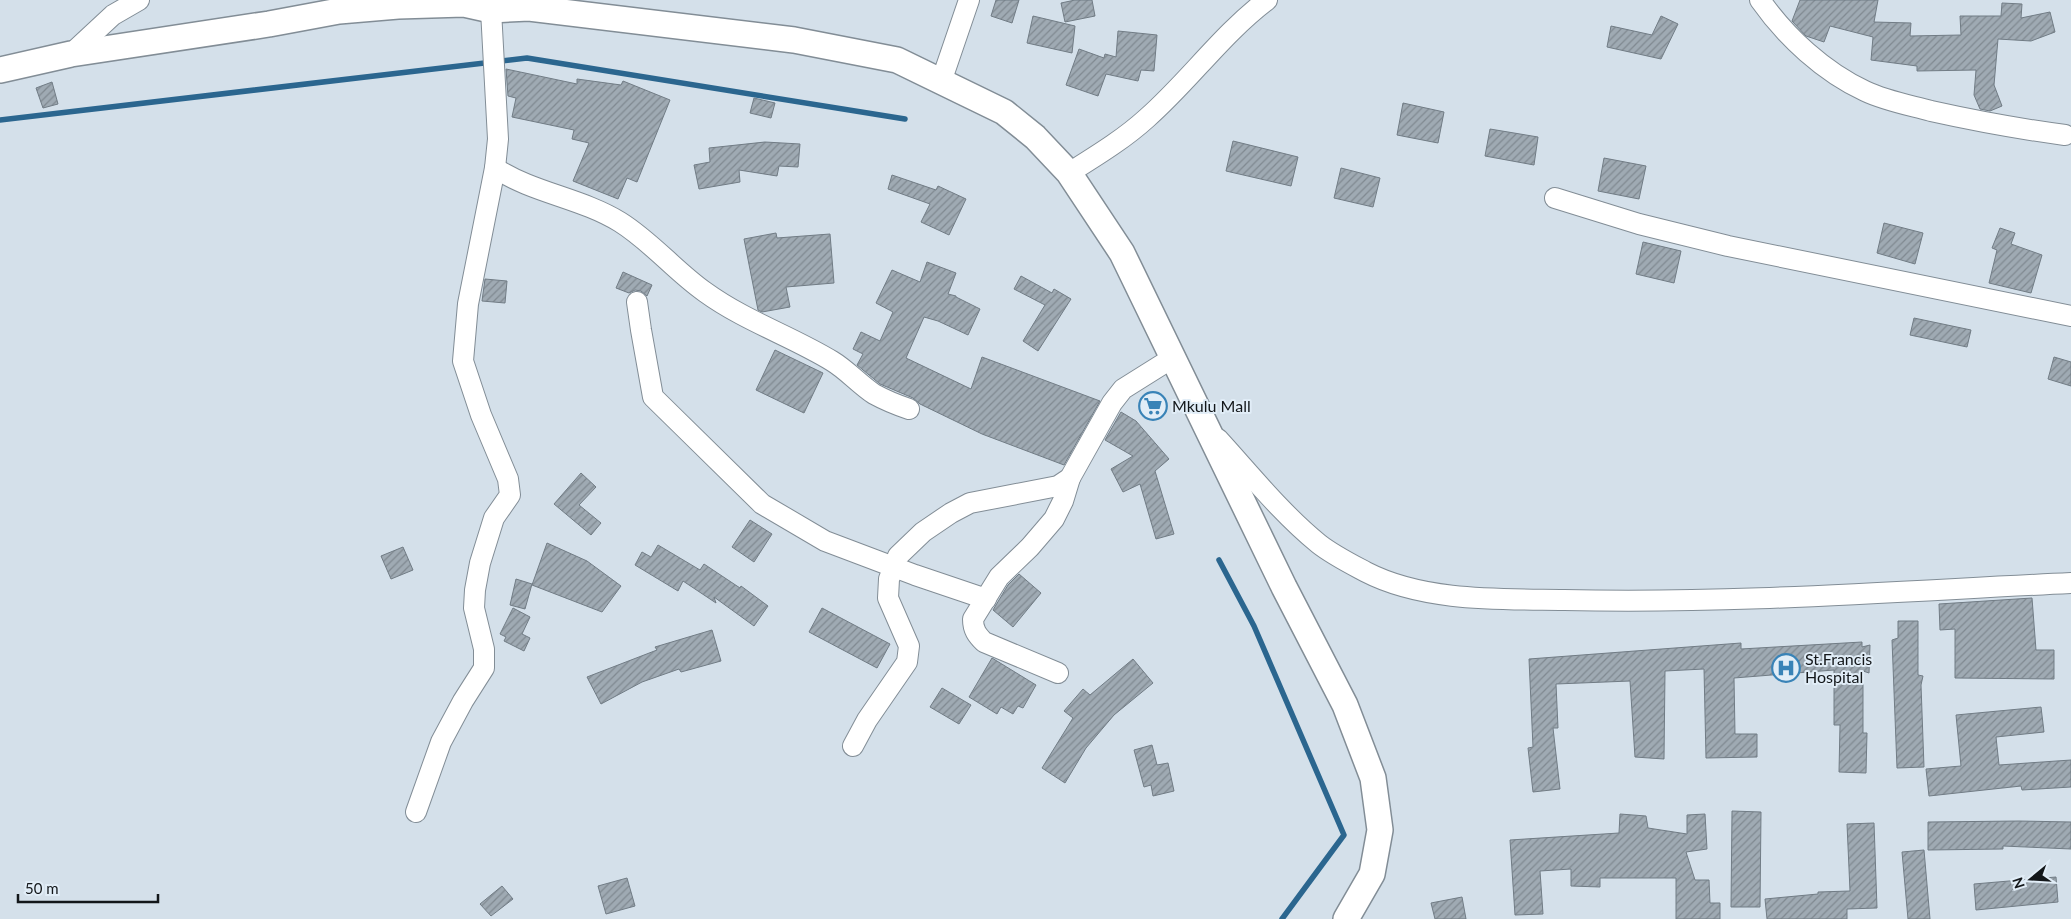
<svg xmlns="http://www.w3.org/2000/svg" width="2071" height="919" viewBox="0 0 2071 919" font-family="Lato,sans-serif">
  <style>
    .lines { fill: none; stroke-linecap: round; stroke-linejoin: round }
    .stream { stroke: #2b668f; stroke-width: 5.5 }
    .building { fill: url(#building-hatch); stroke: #717c85 }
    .minor-casing { stroke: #828d96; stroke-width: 22 }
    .major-casing { stroke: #828d96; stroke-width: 28 }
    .minor { stroke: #fff; stroke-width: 20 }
    .major { stroke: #fff; stroke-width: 25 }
    .labels { text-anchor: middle; stroke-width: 4; stroke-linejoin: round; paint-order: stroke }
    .poi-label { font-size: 16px; fill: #13171a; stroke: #e1edf7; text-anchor: start }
  </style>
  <defs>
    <pattern id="building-hatch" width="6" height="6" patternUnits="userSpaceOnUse" patternTransform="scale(1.25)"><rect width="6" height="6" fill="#9faab3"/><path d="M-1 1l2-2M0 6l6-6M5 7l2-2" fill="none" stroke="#808991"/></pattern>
  </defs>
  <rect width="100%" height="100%" fill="#d4e0ea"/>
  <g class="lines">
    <g class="stream">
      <path d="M 0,120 L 527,58 L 905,119"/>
      <path d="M 1219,560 L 1254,626 L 1344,835 L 1282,919"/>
    </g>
  </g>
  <g class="building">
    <path d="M 996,0 L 1019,0 L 1012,23 L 991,16 Z"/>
    <path d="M 1075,0 L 1092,0 L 1095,16 L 1065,22 L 1061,3 Z"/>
    <path d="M 1800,0 L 1878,0 L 1874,22 L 1911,23 L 1910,36 L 1961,35 L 1960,16 L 2001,16 L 2002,3 L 2022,4 L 2021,18 L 2050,12 L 2055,32 L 2031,41 L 1998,39 L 1994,85 L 2002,106 L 1990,111 L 1980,109 L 1974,95 L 1976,70 L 1917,71 L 1917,66 L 1871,60 L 1873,37 L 1830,26 L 1824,42 L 1806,36 L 1792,21 Z"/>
    <path d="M 1033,16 L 1075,26 L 1072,53 L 1027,43 Z"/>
    <path d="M 1661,16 L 1678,24 L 1661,59 L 1607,47 L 1611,26 L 1652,35 Z"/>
    <path d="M 1118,31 L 1157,35 L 1154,71 L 1141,70 L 1138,81 L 1106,74 L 1098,96 L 1066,85 L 1079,49 L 1104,58 L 1105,54 L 1116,57 Z"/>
    <path d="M 506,69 L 577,84 L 577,79 L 621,85 L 623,81 L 670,100 L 637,182 L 627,178 L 618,199 L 573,181 L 589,143 L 572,139 L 574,130 L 512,117 L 516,98 L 508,96 Z"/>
    <path d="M 52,82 L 58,104 L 43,108 L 36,88 Z"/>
    <path d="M 754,98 L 775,103 L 771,118 L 750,113 Z"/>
    <path d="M 1403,103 L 1444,112 L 1438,143 L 1397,135 Z"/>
    <path d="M 1490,129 L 1538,137 L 1534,165 L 1485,156 Z"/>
    <path d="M 1233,141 L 1298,157 L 1291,186 L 1226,171 Z"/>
    <path d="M 765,142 L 800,144 L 798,167 L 779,166 L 777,176 L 739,170 L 740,182 L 699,189 L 694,165 L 710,162 L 709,148 Z"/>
    <path d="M 1604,158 L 1646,166 L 1639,199 L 1598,191 Z"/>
    <path d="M 1341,168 L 1380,178 L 1373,207 L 1334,198 Z"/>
    <path d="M 892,175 L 936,190 L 938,186 L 966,199 L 949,235 L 921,222 L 930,204 L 888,189 Z"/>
    <path d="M 1884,223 L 1923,233 L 1915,264 L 1877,253 Z"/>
    <path d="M 2000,228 L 2015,233 L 2011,244 L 2042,255 L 2031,293 L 1989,283 L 1997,250 L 1992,248 Z"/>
    <path d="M 776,233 L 777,238 L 830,234 L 834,283 L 786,287 L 790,307 L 762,312 L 758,310 L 744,239 Z"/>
    <path d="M 1643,242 L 1681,251 L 1674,283 L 1636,274 Z"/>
    <path d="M 927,262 L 956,273 L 948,294 L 956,296 L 956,297 L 980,309 L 968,335 L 938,321 L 924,317 L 906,358 L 971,389 L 982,357 L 1100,401 L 1064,465 L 982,434 L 920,404 L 913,398 L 880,384 L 857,365 L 863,354 L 853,349 L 861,332 L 880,341 L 893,312 L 876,303 L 892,270 L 920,282 Z"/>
    <path d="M 623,272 L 652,285 L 647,296 L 641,291 L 635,290 L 629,293 L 616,288 Z"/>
    <path d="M 1021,276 L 1052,293 L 1054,289 L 1071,299 L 1038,351 L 1023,341 L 1045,305 L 1014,289 Z"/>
    <path d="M 485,279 L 507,281 L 505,303 L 482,301 Z"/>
    <path d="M 1914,318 L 1971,330 L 1967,347 L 1910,335 Z"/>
    <path d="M 775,350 L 823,373 L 804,413 L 756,390 Z"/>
    <path d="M 2054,357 L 2071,362 L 2071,386 L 2048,379 Z"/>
    <path d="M 1121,412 L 1136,421 L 1169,459 L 1155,471 L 1174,534 L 1156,539 L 1140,484 L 1123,492 L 1111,469 L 1133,456 L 1105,440 Z"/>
    <path d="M 581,473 L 596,487 L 579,505 L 601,523 L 591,535 L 554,504 Z"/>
    <path d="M 750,520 L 772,534 L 754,562 L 732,547 Z"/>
    <path d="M 547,543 L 587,561 L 621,586 L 602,612 L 532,585 Z"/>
    <path d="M 658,545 L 700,570 L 704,564 L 740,588 L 741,586 L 768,606 L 754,626 L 714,597 L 716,603 L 683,581 L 678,591 L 635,565 L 642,552 L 651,557 Z"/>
    <path d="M 403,547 L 413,570 L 391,579 L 381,556 Z"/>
    <path d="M 1019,574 L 1041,593 L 1013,627 L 993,610 L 1008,585 Z"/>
    <path d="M 516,579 L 532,584 L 525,609 L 510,605 Z"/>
    <path d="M 2032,598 L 2036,650 L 2054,650 L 2054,679 L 1955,678 L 1955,629 L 1940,630 L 1939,604 Z"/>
    <path d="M 513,608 L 530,617 L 522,634 L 530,638 L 524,651 L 504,641 L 506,637 L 500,634 Z"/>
    <path d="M 822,608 L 890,644 L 877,668 L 809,632 Z"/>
    <path d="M 1898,621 L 1918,621 L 1918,675 L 1923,676 L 1921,685 L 1924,767 L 1897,768 L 1892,640 L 1898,638 Z"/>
    <path d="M 712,630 L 721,661 L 681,672 L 679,669 L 642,682 L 601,704 L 587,677 L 657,650 L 655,647 Z"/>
    <path d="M 1862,642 L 1862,647 L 1870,645 L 1869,673 L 1863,671 L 1863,733 L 1867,733 L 1866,773 L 1839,772 L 1840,725 L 1834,725 L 1834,670 L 1734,678 L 1735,734 L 1757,734 L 1757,757 L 1706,758 L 1704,669 L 1665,671 L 1664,759 L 1635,757 L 1630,681 L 1556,684 L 1558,728 L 1553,728 L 1560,789 L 1533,792 L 1528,748 L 1533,747 L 1529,659 L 1741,643 L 1741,649 Z"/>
    <path d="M 992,658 L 1036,685 L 1023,708 L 1018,706 L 1013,714 L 1001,707 L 997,714 L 969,697 Z"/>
    <path d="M 1133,659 L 1153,683 L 1114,715 L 1086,748 L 1065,783 L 1042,768 L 1073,718 L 1064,711 L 1083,689 L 1090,695 Z"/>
    <path d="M 942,688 L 971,705 L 959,724 L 930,707 Z"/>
    <path d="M 2041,707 L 2044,732 L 1996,737 L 1999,765 L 2071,760 L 2071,787 L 2022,790 L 2021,786 L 1929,796 L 1926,769 L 1961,766 L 1956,715 Z"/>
    <path d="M 1152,745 L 1157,765 L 1168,763 L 1174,791 L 1153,796 L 1151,785 L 1144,787 L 1134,750 Z"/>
    <path d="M 1732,811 L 1761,812 L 1760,907 L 1731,907 Z"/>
    <path d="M 1620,814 L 1646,816 L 1648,828 L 1687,834 L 1687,815 L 1705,814 L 1707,849 L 1686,852 L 1695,880 L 1709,880 L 1710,903 L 1720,903 L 1720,919 L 1676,919 L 1676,878 L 1600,878 L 1600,887 L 1571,886 L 1571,869 L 1540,871 L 1543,914 L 1515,915 L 1510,840 L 1619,833 Z"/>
    <path d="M 2019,821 L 2071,822 L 2071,849 L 2003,846 L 2003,849 L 1928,850 L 1928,822 Z"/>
    <path d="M 1874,823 L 1877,908 L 1847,909 L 1847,919 L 1767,919 L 1765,899 L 1818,894 L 1818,892 L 1850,891 L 1847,824 Z"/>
    <path d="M 1924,850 L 1930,919 L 1908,919 L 1902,852 Z"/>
    <path d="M 2056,877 L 2058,902 L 1976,910 L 1974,884 Z"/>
    <path d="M 627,878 L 635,906 L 606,914 L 598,886 Z"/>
    <path d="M 502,886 L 513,899 L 491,916 L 480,904 Z"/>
    <path d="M 1462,897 L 1466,919 L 1435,919 L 1431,903 Z"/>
  </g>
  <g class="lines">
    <defs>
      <g id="minor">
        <path d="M 1760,0 C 1786,37 1824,72 1865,91 C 1886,101 1909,105 1931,111 C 1976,121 2020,129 2065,135"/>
        <path d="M 71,54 L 113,15 L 139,0"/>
        <path d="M 941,82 L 969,0"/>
        <path d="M 495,168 C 533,193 581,198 620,222 C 652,242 675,271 705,292 C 745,321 791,336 832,361 C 847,370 859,384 874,394 C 885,400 897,405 909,409"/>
        <path d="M 1069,173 C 1096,156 1124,139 1147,118 C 1189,81 1222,34 1267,0"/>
        <path d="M 1555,198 L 1639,224 L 1728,246 L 2071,316"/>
        <path d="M 637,302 L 641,330 L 653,397 L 762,504 L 825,541 L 915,575 L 986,599"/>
        <path d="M 1218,439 C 1250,474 1282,514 1319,544 C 1333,555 1351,564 1366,572 C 1424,602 1501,599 1564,600 C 1733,604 1902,591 2071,583"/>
        <path d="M 1058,673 L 984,642 C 977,635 973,630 973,619 L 999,577 L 1030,547 L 1054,519 L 1063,501 L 1070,478"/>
        <path d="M 853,746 L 867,720 L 907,662 L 909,646 L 888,598 L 889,579 L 898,556 L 923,532 L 951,513 L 970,503 L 1058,486 L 1070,478 L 1112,403 L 1123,389 L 1174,357"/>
        <path d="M 416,812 L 441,742 L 463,701 L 484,668 L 484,649 L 474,608 L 475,590 L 480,563 L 494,518 L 510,495 L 508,479 L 481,415 L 463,361 L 468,304 L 495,168 L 498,139 L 491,10"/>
      </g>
      <path id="major" d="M 0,70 L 71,54 L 269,24 L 339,11 L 398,6 L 464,4 L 491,10 L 529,8 L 794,40 L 897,60 L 1004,112 L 1035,137 L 1069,173 L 1122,253 L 1284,587 L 1345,705 L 1373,778 L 1380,830 L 1372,874 L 1346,919"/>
    </defs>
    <use href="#minor" class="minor-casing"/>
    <use href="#major" class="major-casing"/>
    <use href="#minor" class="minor"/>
    <use href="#major" class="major"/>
  </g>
  <defs>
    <symbol id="supermarket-ring" viewBox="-11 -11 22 22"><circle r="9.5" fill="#e1edf7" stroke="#3983b7" stroke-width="1.5"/><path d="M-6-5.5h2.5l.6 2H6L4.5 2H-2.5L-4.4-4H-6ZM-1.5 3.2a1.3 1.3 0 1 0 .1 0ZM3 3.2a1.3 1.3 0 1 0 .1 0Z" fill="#3983b7"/></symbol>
    <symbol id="hospital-ring" viewBox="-11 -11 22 22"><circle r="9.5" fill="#e1edf7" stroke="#3983b7" stroke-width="1.5"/><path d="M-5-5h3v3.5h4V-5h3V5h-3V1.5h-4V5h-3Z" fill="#3983b7"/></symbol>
  </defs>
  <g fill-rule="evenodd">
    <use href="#supermarket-ring" x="1137" y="390" width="32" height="32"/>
    <use href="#hospital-ring" x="1770" y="652" width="32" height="32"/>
  </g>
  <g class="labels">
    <g class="poi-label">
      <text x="1172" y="412">Mkulu Mall</text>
      <text x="1805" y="665">St.Francis<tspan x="1805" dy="18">Hospital</tspan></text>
    </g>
  </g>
  <g transform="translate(2031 879) rotate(252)" stroke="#e1edf7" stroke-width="4" paint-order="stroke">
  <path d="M0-4L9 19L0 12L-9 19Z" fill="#13171a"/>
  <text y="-8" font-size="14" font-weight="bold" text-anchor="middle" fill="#13171a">N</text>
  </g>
  <path d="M18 894v8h140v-8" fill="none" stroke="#13171a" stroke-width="2.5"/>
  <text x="25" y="894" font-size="15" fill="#13171a" stroke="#e1edf7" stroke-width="4" paint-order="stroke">50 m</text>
</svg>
